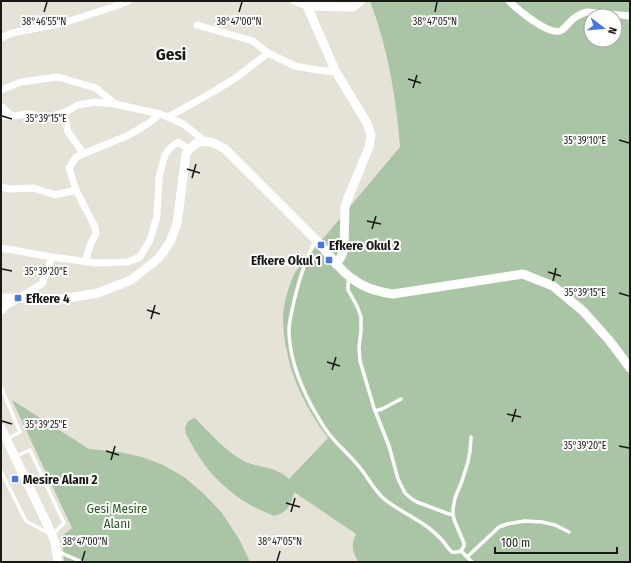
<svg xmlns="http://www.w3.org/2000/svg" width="631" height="563" viewBox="0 0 631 563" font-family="'Fira Sans Condensed',sans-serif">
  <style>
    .green { fill: #aac5a5; fill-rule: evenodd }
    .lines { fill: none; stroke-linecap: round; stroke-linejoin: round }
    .service { stroke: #fff; stroke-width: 3.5 }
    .minor { stroke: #fff; stroke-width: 7 }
    .tertiary { stroke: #fff; stroke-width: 9 }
    .ticks { fill: none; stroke: #191814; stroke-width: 1.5 }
    .poi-dot { fill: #4476e7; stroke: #fff; stroke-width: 1.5 }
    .labels { text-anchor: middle; stroke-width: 4; stroke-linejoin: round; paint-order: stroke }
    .poi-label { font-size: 13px; font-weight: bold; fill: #191814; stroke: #fff; text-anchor: start }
    .park-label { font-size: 13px; fill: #255a1b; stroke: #fff }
    .district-label { font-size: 17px; font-weight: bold; fill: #191814; stroke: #fff }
    .ticks-label { font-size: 10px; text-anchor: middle; fill: #191814; stroke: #fff; stroke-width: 4; stroke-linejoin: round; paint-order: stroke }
  </style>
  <rect width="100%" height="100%" fill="#e5e2d7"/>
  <g class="green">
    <path d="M 370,1 L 630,1 L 630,562 L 358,562 C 352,551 351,545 356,534 L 294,492 C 292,501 289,510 280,514 C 279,514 275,516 274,516 C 271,515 268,513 265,512 C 243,503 222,487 207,468 C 199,457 192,446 186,434 C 184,426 187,420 195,418 C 210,433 225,451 244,461 C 260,469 276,466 289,479 L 328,438 C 307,410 292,381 286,347 C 284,337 283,327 283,316 C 284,301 289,286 295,272 L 400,147 C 396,97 388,48 370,1 ZM 591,16 L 615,16 L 615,40 L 591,40 Z"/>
    <path d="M 12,400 L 89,449 L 120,452 L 142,457 L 163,465 L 184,477 L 204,494 L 222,513 L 239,539 L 250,562 L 64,562 L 62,536 L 72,528 Z"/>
  </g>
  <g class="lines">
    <g class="service">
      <path d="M 315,241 C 303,264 296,290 291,315 C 290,320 289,325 289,330 C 289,357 299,382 311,405 C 317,415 322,425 329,434 C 337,444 347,453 355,462 C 366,473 372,488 383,498 C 397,510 415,517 429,528 C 434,532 438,536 442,540 C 445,543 448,549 452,552 C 455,553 458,552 461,551 L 464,546 L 464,543 L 455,522 L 453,515 L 453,509 L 455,498 L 462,481 L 468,462 L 470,451 L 471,437"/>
      <path d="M 349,278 L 348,284 L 348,290 L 357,306 L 361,317 L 361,331 L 359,347 L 360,361 L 374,408 L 389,446 L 398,479 L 405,493 L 412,499 L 417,502 L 449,514 L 453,515"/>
      <path d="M 1,387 L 20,432 L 7,439"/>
      <path d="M 375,411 L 382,409 L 401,399"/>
      <path d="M 1,471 L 26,521 L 52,535 L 64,523 L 30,450 L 16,456"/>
      <path d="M 57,551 L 82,562"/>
      <path d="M 461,551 L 472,562"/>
      <path d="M 467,557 L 499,527 L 507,524 L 525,521 L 542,522 L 555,525 L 569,532"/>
    </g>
    <g class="minor">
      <path d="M 294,1 L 307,6"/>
      <path d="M 509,1 C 517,9 551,38 562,30 C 565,28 567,25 569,23 C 574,17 579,14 587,12 L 630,16"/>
      <path d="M 197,25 L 253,41 L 268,53"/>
      <path d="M 1,38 L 12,33 L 63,23 L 113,7 L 128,1"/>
      <path d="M 1,90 L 21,82 L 58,77 L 96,88 L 115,104 L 160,114 L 168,117 L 183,124 L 205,141"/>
      <path d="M 1,106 L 12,116"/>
      <path d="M 64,113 L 68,132 L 84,154"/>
      <path d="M 1,116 L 12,116 L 28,114 L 47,117 L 64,113 L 78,105 L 95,102 L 115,104"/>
      <path d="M 168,117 L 213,92 L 237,77 L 268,53 L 295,66 L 317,70 L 336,72"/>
      <path d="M 1,187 L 9,189 L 34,188 L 55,195 L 76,190"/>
      <path d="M 1,248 L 52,257 L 96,263 L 128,262 L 140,257 L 150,240 L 157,216 L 159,177 L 165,155 L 171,147 L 178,142 L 189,149"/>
      <path d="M 85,262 L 91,243 L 96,234 L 95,227 L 76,190 L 69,168 L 76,157 L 129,135 L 149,123 L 160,114"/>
      <path d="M 18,298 L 42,284 L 52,257"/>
    </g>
    <g class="tertiary">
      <path d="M 336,264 L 341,257 L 344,249 L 345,207 L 348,198 L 369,147 L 371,135 L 367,123 L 336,72 L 307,6 L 353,7 L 360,1"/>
      <path d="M 1,298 L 62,299 L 98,293 L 131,280 L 159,258 L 170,242 L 177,224 L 186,154 C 197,136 210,140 225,149 C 256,180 287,210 317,241 C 328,253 337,267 350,277 C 362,287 377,292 393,294 L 523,274 L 553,286 L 583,311 L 609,340 L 630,368"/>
      <path d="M 1,310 L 7,304 L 16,299"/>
      <path d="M 1,428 L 47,524 L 55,542 L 58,562"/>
    </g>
  </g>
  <path class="ticks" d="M 44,12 L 47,2M 239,12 L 242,2M 435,12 L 437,2M 408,79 L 421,83M 413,88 L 417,75M 2,116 L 12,119M 619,140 L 629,143M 187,169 L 200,173M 192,178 L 196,164M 367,221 L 381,224M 372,229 L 376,216M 2,269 L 12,271M 548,272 L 561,276M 553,281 L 556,268M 619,293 L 629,296M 147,310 L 160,314M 151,319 L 155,305M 327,362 L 340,366M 332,370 L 336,357M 507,414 L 521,417M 2,421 L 12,424M 512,422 L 516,409M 619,446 L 629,448M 106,451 L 119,455M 111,460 L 115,446M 286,503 L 300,507M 291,512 L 295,498M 82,561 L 85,551M 277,561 L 280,551"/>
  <g class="poi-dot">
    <rect x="317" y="241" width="8" height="8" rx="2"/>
    <rect x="325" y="256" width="8" height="8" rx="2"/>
    <rect x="14" y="294" width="8" height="8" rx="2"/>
    <rect x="11" y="475" width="8" height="8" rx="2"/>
  </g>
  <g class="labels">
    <g class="poi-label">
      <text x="329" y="250">Efkere Okul 2</text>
      <text x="321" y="265" text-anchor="end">Efkere Okul 1</text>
      <text x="26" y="303">Efkere 4</text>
      <text x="23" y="484">Mesire Alanı 2</text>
    </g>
    <g class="park-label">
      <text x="117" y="513">Gesi Mesire<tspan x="117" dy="15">Alanı</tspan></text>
    </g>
    <g class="district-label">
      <text x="171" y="60">Gesi</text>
    </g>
  </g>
  <g class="ticks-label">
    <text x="44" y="25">38°46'55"N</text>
    <text x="239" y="25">38°47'00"N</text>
    <text x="435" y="25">38°47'05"N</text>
    <text x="46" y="122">35°39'15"E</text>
    <text x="585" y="144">35°39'10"E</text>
    <text x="46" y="275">35°39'20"E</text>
    <text x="585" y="296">35°39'15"E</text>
    <text x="46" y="428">35°39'25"E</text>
    <text x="585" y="449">35°39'20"E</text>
    <text x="85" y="545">38°47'00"N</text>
    <text x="280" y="545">38°47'05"N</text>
  </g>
  <rect width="631" height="563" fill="none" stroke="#191814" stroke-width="4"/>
  <g transform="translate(603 28) rotate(106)"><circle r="19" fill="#ffffff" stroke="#a3a3a1"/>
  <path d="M0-3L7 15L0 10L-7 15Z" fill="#4476e7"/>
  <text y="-6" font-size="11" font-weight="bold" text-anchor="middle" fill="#191814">N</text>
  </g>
  <path d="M495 547v6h122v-6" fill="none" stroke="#191814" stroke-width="2"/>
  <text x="501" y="547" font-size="12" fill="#191814" stroke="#ffffff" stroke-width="3" paint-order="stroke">100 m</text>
</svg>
